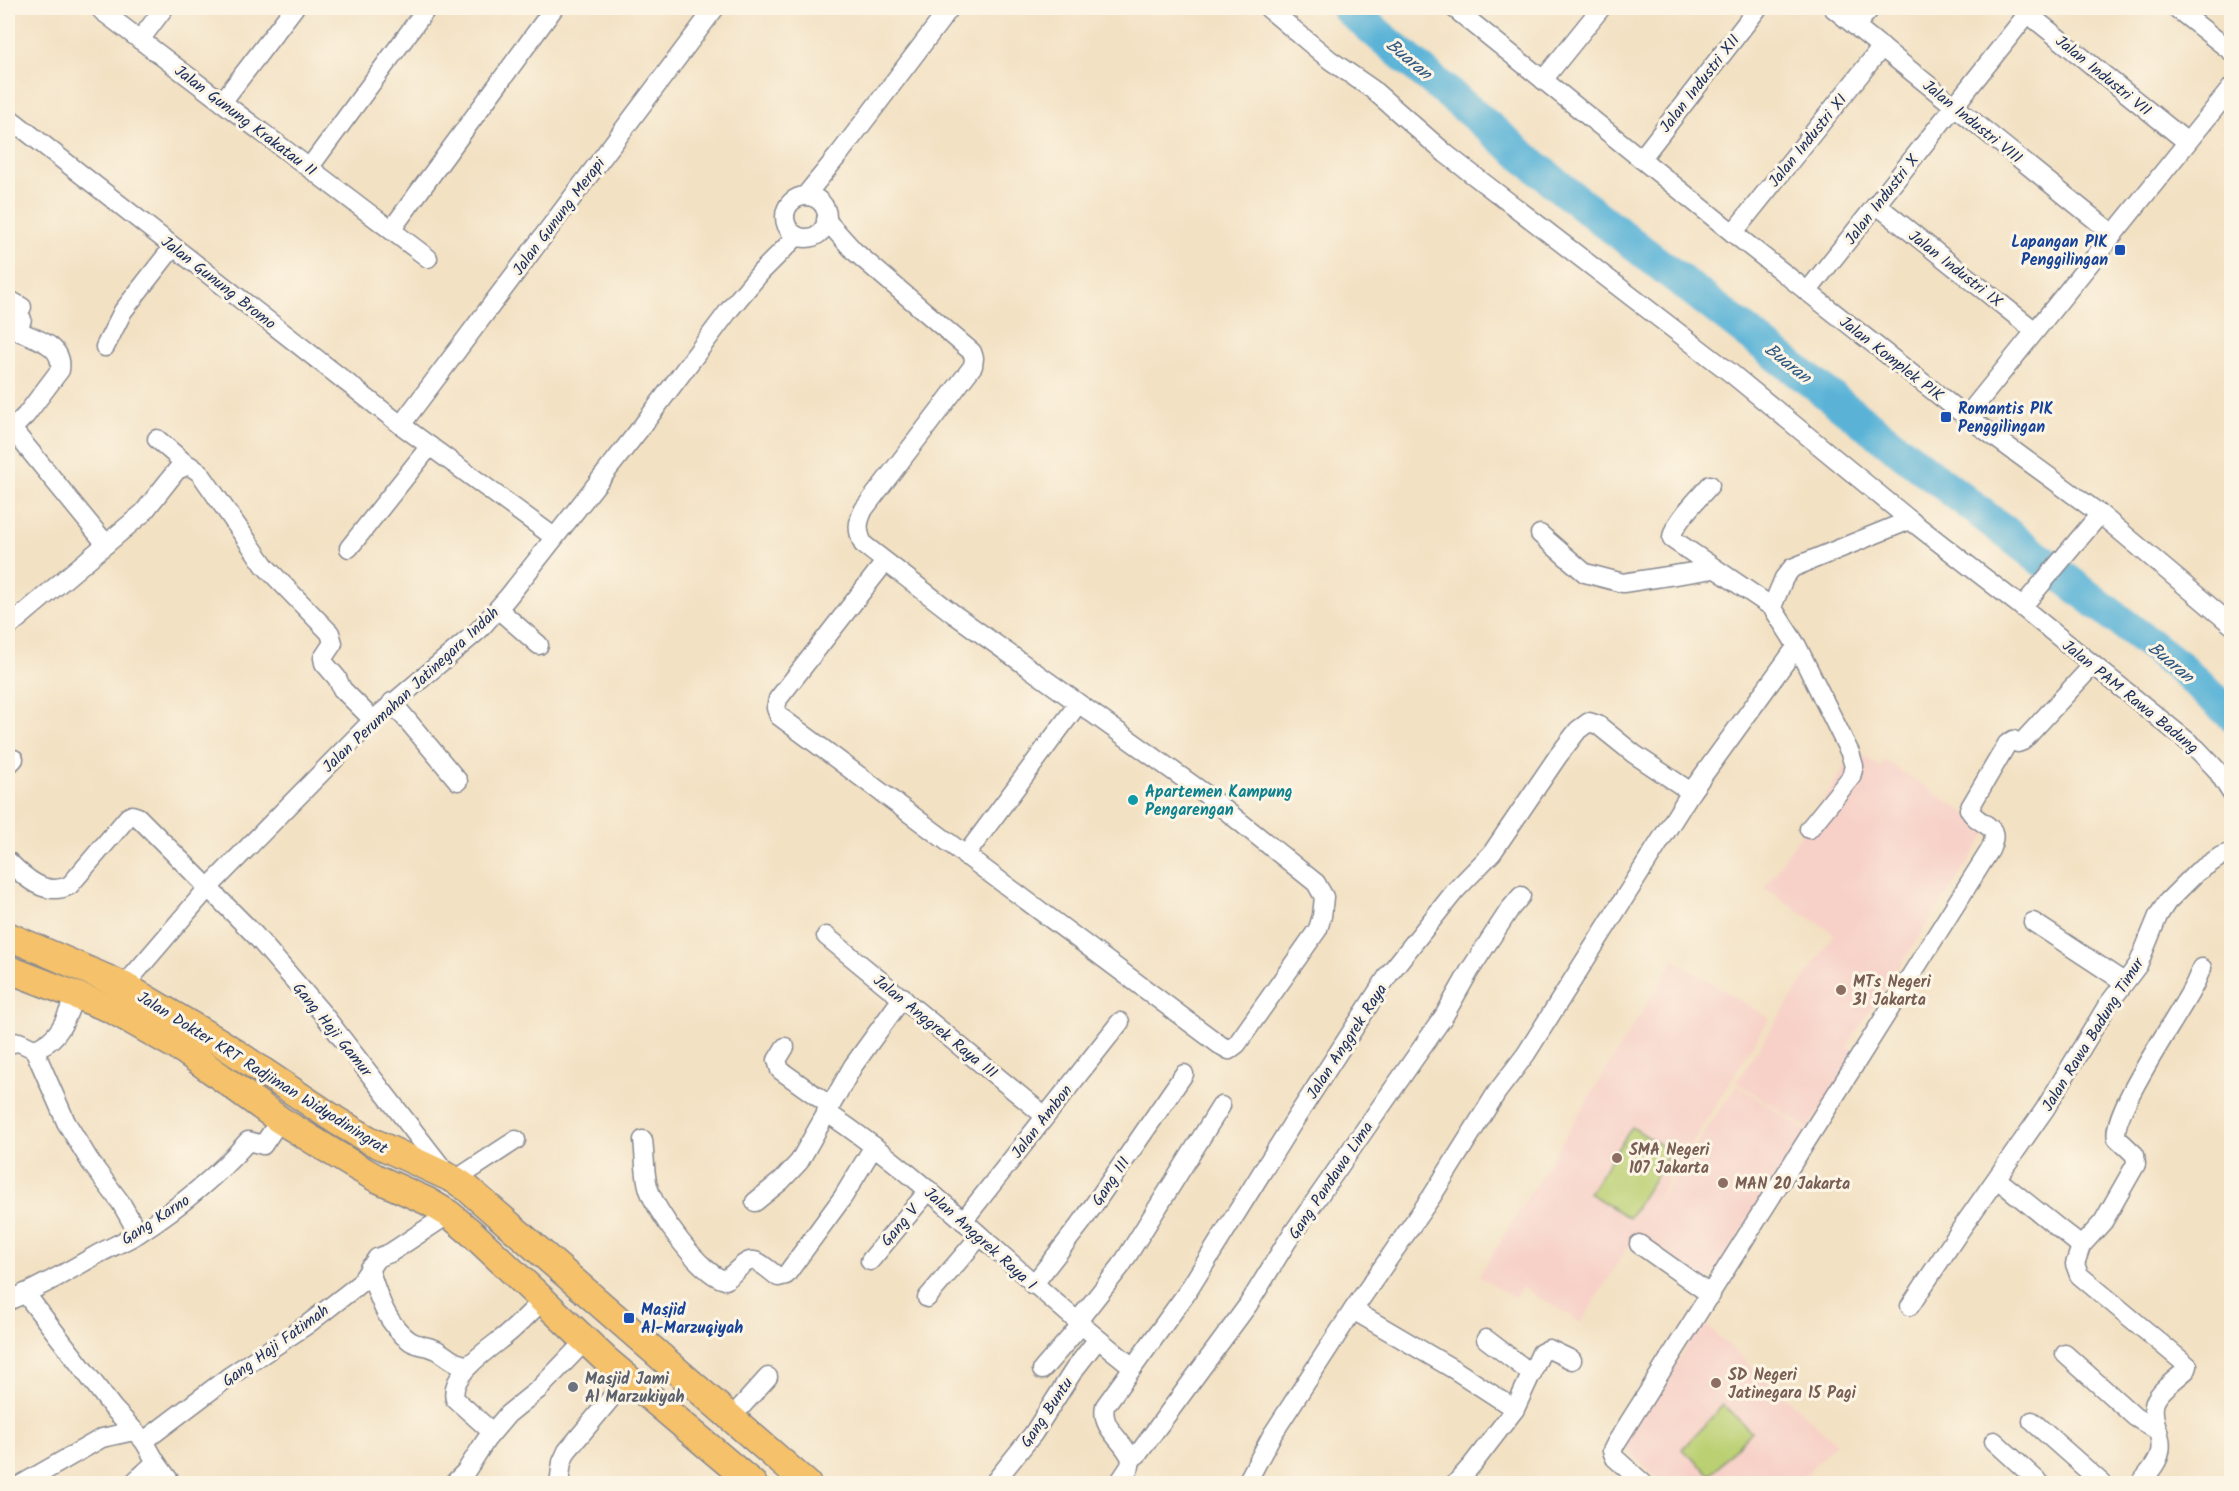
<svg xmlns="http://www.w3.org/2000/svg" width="2239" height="1491" viewBox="0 0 2239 1491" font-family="Kalam,sans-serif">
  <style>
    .built { fill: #f7d1c8 }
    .green { fill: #bbd073; stroke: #6b8068; stroke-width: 1.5 }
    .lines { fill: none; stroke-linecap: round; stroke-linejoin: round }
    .river { stroke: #5ab3d7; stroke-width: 33 }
    .street-casing { stroke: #878890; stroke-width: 21 }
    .primary-casing { stroke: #878890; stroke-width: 30 }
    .street { stroke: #fff; stroke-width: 18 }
    .primary { stroke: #f5c16b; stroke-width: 27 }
    .transit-dot { fill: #1a4fb4; stroke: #fcf5e5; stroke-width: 2 }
    .culture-dot { fill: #0f9aa8; stroke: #fcf5e5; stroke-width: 2 }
    .education-dot { fill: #8d6e63; stroke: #fcf5e5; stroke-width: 2 }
    .worship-dot { fill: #6b7280; stroke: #fcf5e5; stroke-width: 2 }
    .labels { text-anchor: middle; stroke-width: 6; stroke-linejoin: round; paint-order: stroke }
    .street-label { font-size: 16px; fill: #1b2f5e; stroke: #fcf5e5 }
    .transit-label { font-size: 16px; font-weight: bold; fill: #164399; stroke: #fcf5e5; text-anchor: start }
    .culture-label { font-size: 16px; font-weight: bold; fill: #0d838f; stroke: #fcf5e5; text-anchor: start }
    .education-label { font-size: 16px; font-weight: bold; fill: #785e54; stroke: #fcf5e5; text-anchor: start }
    .worship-label { font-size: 16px; font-weight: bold; fill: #5b616d; stroke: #fcf5e5; text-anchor: start }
    .water-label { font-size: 18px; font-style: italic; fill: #2e5782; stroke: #fcf5e5 }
  </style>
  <rect width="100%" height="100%" fill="#fcf5e5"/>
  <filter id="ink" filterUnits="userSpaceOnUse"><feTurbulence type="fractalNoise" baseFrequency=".0167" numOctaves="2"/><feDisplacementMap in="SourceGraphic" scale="12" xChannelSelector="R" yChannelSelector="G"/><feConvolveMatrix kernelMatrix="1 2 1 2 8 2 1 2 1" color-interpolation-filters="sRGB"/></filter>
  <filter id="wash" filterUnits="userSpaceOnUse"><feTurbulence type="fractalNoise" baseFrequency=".008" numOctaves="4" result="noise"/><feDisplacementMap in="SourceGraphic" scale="24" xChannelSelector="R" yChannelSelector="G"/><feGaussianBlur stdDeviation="1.35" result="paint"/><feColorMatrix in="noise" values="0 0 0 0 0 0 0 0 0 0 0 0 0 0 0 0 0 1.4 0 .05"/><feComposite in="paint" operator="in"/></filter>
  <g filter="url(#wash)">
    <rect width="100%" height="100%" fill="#f3e1c3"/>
    <g class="built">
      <path d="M 1856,751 L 1880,767 L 1884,760 L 1990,829 L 1847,1046 L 1857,1053 L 1808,1129 L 1736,1082 L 1834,934 L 1765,888 Z"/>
      <path d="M 1674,960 L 1769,1018 L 1645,1220 L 1737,1085 L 1809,1133 L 1708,1282 L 1636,1233 L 1581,1323 L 1522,1287 L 1514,1298 L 1479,1276 Z"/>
      <path d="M 1703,1322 L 1836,1443 L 1797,1484 L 1661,1483 L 1622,1444 Z"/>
    </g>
    <g class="green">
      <path d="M 1632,1127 L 1671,1152 L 1629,1218 L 1589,1193 Z"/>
      <path d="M 1723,1405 L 1751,1431 L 1711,1475 L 1682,1449 Z"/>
    </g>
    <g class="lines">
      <path class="river" d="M 1347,8 L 1566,192 L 2177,665 L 2232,715"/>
    </g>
  </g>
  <g filter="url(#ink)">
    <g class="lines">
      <defs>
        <g id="street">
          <path d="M 1268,8 L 1330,60 L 1372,89 L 1446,154 L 1732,374 L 1910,520 L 2022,607 L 2197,749 L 2216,769 L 2232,794"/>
          <path d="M 1454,8 L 1733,233 L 1955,408 L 2100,514 L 2232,625"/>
          <path d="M 1833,8 L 2113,234"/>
          <path d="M 2021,8 L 2187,142"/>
          <path d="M 2176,8 L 2232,52"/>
          <path d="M 102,11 L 428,258"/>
          <path d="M 1855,26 L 1871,8"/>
          <path d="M 140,40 L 164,8"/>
          <path d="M 1543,80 L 1601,8"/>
          <path d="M 222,102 L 294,8"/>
          <path d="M 8,117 L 401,425 L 554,537"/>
          <path d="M 1641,159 L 1758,8"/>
          <path d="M 309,168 L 427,8"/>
          <path d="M 805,196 L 840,153 L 950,8"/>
          <circle cx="806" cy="217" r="21"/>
          <path d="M 1877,205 L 2035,331"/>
          <path d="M 826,220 L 854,251 L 972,352 L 974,358 L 973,366 L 864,509 C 857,523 857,530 863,544 L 955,615 L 1204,793 L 1316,883 L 1324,897 L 1322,916 L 1318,929 L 1237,1044 L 1229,1050 L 1220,1045 L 779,716 L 776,708 L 778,699 L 885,562"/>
          <path d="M 391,230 L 554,8"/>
          <path d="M 1733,233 L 1882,47"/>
          <path d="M 1807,292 L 2032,8"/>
          <path d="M 8,299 L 22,307"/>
          <path d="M 105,347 L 123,311 L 173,247"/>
          <path d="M 1966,417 L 2232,87"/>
          <path d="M 401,425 L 715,8"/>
          <path d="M 12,429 L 106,544"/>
          <path d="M 8,433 L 26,415 L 60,370 C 64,345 36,339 18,331 L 22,319"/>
          <path d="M 157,439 L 187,465"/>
          <path d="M 1710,485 C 1700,497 1671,525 1672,539 L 1772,607 L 1797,646 L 1850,753 L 1854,766 L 1851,777 L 1809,829"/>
          <path d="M 1540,534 L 1585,573 L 1623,583 L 1713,569"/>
          <path d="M 349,548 L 430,446"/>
          <path d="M 1772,607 L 1784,578 L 1792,568 L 1910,520"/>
          <path d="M 2022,607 L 2100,514"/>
          <path d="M 498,609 L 539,645"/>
          <path d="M 8,627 L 143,513 L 177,470 L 189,465 L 200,473 L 265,566 L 330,633 L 333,643 L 323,658 L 324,663 L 337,678 L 342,689 L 373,720"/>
          <path d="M 392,702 L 458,781"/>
          <path d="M 8,765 L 14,759"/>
          <path d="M 965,856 L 1078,704"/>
          <path d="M 8,861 C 24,877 46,898 70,885 L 128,817 L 132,815 L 138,817 L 255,935 L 323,1014 L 447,1174"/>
          <path d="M 2033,922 L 2124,982"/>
          <path d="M 826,936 L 1045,1116"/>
          <path d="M 119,995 L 124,986 L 208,888 L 373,720 L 479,630 L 508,597 L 643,425 L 730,309 L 761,272 L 797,236"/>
          <path d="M 8,1044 L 19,1042 L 34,1049 C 60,1041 67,1017 75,994"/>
          <path d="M 785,1047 L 777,1060 L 780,1070 L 829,1105"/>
          <path d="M 34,1049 L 66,1122 L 91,1163 L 121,1203 L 138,1233"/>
          <path d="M 826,1112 C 937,1186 1028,1286 1133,1367"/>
          <path d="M 643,1140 C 645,1154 644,1172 648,1186 C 653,1209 703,1278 726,1280 C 752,1256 750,1254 778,1277 L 786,1275 L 843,1197 L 874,1146"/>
          <path d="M 1997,1179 L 2081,1246"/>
          <path d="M 455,1180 L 516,1140"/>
          <path d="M 755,1202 L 781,1181 L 799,1162 L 853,1066 L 903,997"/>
          <path d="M 963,1221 L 1120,1022"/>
          <path d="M 1639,1244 L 1711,1295"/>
          <path d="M 870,1261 L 929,1190"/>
          <path d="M 369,1268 C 378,1295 385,1323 410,1341 C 418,1346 428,1346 437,1350 C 449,1357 454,1365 470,1365"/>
          <path d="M 1033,1285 L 1082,1222 L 1184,1074"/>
          <path d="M 25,1293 L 113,1408 L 144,1441 L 156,1462 L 132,1484"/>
          <path d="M 927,1298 L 980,1236"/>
          <path d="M 8,1301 C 39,1288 69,1271 98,1254 C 111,1247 126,1241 139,1233 C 179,1207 217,1176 248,1141 L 263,1145 L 280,1120"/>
          <path d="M 1910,1306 L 1961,1229 L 2045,1109 L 2107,1006 L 2138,965 L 2158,916 L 2167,902 L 2197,872 L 2221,856 L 2232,852"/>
          <path d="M 1353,1310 L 1455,1370 L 1515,1409"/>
          <path d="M 1077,1322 L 1121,1266 L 1221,1106"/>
          <path d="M 1486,1339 L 1532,1374"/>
          <path d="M 2065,1354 L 2135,1417 L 2158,1431"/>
          <path d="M 1042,1370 L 1081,1325"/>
          <path d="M 731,1418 L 768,1377"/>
          <path d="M 2032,1421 L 2103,1484"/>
          <path d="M 492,1432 L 455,1399 C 448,1372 495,1346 512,1330 C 522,1321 532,1311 542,1301"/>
          <path d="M 144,1441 L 230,1376 L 308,1324 L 353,1289 L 360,1283 L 377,1258 L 390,1253 L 449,1214"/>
          <path d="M 1994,1441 L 2041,1484"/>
          <path d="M 1131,1459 L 1138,1454 L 1248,1305 L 1288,1240 L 1444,1016 L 1470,970 L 1510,909 L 1521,896"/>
          <path d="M 156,1462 L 172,1484"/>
          <path d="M 22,1484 L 102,1438 L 134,1431"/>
          <path d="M 453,1484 L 466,1471 L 486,1440 L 508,1414 L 539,1389 L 585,1341"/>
          <path d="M 559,1484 L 562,1462 L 567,1451 L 628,1378"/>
          <path d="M 993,1484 L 1033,1434 L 1074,1370 L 1097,1340"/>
          <path d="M 1118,1484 L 1130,1466 L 1131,1459 C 1124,1440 1100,1429 1105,1406 L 1186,1294 L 1292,1124 L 1389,974 L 1455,891 L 1492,853 L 1558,756 L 1578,730 L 1589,722 L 1598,725 L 1634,754 L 1691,792"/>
          <path d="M 1246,1484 L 1272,1435 L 1353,1310 L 1432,1196 L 1497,1092 L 1526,1054 L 1691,792 L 1797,646"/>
          <path d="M 1455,1484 L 1472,1465 L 1515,1409 L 1541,1353 L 1549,1349 L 1572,1360"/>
          <path d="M 1644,1484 L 1615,1458 L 1612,1451 L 1616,1443 L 1990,850 C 2003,821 1978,828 1969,809 L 2007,744 L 2013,740 L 2018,743 L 2023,741 L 2093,665"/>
          <path d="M 2140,1484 C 2147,1474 2158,1464 2160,1452 C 2164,1435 2149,1418 2155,1402 C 2160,1389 2177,1379 2187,1369 L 2188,1366 L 2079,1275 L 2075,1264 L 2081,1246 L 2103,1222 L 2136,1164 L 2135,1155 L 2117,1138 C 2109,1115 2179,1015 2192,989 C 2196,983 2198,975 2202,968"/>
        </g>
        <g id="primary">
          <path d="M 8,936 L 124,986 L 221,1043 L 337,1121 L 371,1141 L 455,1180 L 467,1188 L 807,1484"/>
          <path d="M 8,969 L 111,1009 L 185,1051 L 280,1120 L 350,1163 L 376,1178 L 427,1201 L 449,1214 L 474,1235 L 605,1359 L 753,1484"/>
        </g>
      </defs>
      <use href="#street" class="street-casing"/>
      <use href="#primary" class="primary-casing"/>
      <use href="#street" class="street"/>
      <use href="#primary" class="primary"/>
    </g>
  </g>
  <g class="transit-dot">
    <rect x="2114" y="244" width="12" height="12" rx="3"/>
    <rect x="1940" y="411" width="12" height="12" rx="3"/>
    <rect x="623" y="1312" width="12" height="12" rx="3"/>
  </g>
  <circle class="culture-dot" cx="1133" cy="800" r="6"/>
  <g class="education-dot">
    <circle cx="1841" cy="990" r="6"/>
    <circle cx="1617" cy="1158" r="6"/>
    <circle cx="1723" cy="1183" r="6"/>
    <circle cx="1716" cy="1383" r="6"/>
  </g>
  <circle class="worship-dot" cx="573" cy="1387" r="6"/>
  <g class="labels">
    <g class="street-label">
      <text transform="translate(2104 75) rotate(39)" y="6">Jalan Industri VII</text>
      <text transform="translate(1699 83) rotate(-52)" y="6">Jalan Industri XII</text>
      <text transform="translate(246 120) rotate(37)" y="6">Jalan Gunung Krakatau II</text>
      <text transform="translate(1973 121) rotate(39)" y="6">Jalan Industri VIII</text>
      <text transform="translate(1807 140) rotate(-51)" y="6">Jalan Industri XI</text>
      <text transform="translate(1881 199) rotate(-52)" y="6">Jalan Industri X</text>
      <text transform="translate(558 216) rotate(-53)" y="6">Jalan Gunung Merapi</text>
      <text transform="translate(1956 268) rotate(38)" y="6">Jalan Industri IX</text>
      <text transform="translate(219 282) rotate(38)" y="6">Jalan Gunung Bromo</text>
      <text transform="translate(1892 358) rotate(38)" y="6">Jalan Komplek PIK</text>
      <text transform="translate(410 689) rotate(-43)" y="6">Jalan Perumahan Jatinegara Indah</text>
      <text transform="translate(2131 696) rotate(39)" y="6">Jalan PAM Rawa Badung</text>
      <text transform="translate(936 1026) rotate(39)" y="6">Jalan Anggrek Raya III</text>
      <text transform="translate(333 1029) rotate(51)" y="6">Gang Haji Gamur</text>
      <text transform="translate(2092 1034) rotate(-58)" y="6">Jalan Rawa Badung Timur</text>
      <text transform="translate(1346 1041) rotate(-57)" y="6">Jalan Anggrek Raya</text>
      <text transform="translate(263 1072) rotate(32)" y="6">Jalan Dokter KRT Radjiman Widyodiningrat</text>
      <text transform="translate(1041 1121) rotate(-52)" y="6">Jalan Ambon</text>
      <text transform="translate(1330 1180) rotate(-56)" y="6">Gang Pandawa Lima</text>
      <text transform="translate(1110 1181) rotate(-56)" y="6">Gang III</text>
      <text transform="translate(155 1219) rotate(-33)" y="6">Gang Karno</text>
      <text transform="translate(899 1225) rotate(-50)" y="6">Gang V</text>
      <text transform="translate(981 1238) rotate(42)" y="6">Jalan Anggrek Raya I</text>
      <text transform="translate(275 1345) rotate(-36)" y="6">Gang Haji Fatimah</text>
      <text transform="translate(1046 1412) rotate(-56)" y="6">Gang Buntu</text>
    </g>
    <g class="transit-label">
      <text x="2108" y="247" text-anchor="end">Lapangan PIK<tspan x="2108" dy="18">Penggilingan</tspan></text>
      <text x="1958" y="414">Romantis PIK<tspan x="1958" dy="18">Penggilingan</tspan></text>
      <text x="641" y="1315">Masjid<tspan x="641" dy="18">Al-Marzuqiyah</tspan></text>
    </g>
    <g class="culture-label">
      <text x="1145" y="797">Apartemen Kampung<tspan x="1145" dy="18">Pengarengan</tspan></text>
    </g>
    <g class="education-label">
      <text x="1853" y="987">MTs Negeri<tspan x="1853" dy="18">31 Jakarta</tspan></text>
      <text x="1629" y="1155">SMA Negeri<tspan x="1629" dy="18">107 Jakarta</tspan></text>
      <text x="1735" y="1189">MAN 20 Jakarta</text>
      <text x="1728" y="1380">SD Negeri<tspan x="1728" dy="18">Jatinegara 15 Pagi</tspan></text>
    </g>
    <g class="worship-label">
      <text x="585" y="1384">Masjid Jami<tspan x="585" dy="18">Al Marzukiyah</tspan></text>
    </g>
    <g class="water-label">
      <text transform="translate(1409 59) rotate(40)" y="6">Buaran</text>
      <text transform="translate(1788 363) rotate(38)" y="6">Buaran</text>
      <text transform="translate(2171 662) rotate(40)" y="6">Buaran</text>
    </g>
  </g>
  <rect width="2239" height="1491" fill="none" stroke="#fcf5e5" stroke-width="30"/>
</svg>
